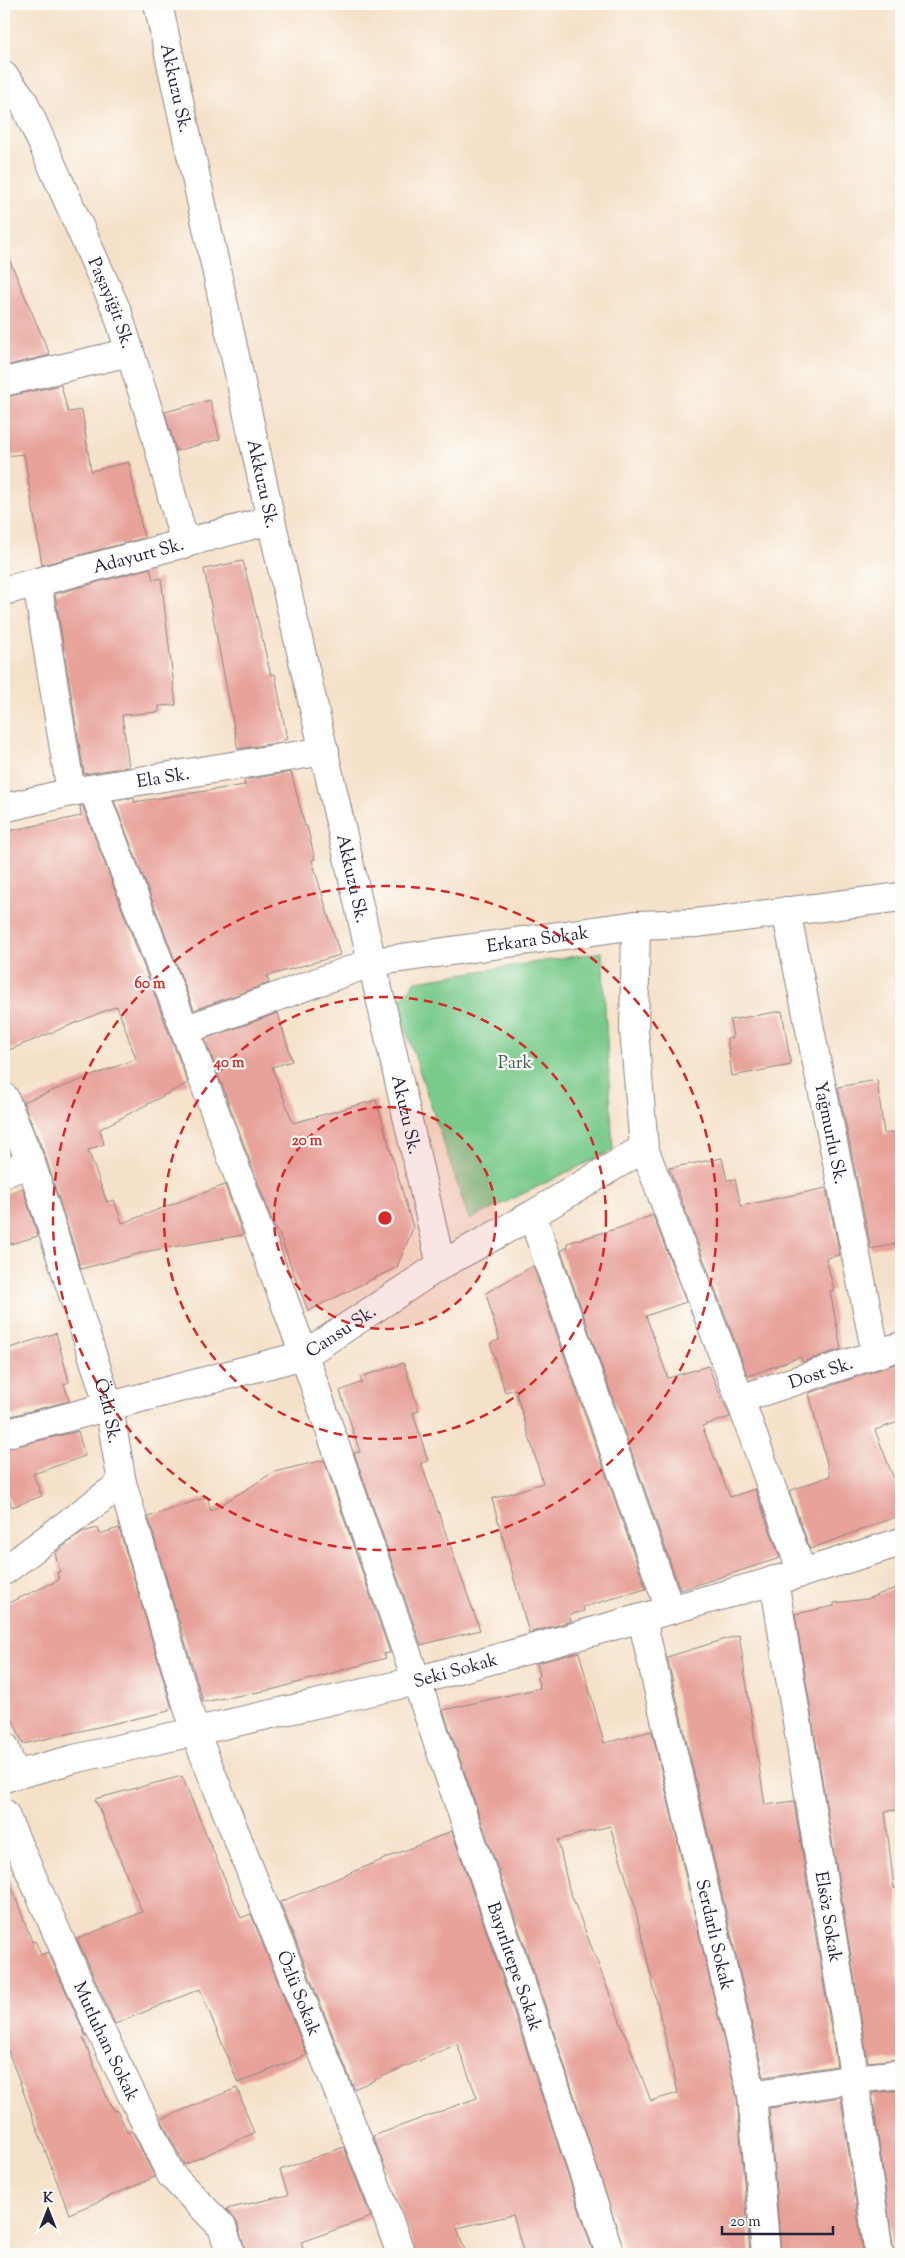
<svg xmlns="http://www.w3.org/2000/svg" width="905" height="2258" viewBox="0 0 905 2258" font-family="'Sorts Mill Goudy',serif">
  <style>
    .green { fill: #79ca8b; stroke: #4e7663 }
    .building { fill: #e7a29a; fill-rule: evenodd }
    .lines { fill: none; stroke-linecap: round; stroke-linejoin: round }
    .minor-casing { stroke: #8c8282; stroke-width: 30 }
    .minor { stroke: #fff; stroke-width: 28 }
    .ring { fill: none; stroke: #d62828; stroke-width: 2.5; stroke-dasharray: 9 6 }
    .labels { text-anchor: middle; stroke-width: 4.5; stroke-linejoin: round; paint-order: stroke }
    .street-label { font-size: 18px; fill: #22223b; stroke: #fdfcf7 }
    .park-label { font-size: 18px; fill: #405d57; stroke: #fdfcf7 }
    .centre { fill: #d62828; stroke: #fdfcf7; stroke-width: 2.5 }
    .ring-label { font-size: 15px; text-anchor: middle; font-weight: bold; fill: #d62828; stroke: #fdfcf7; stroke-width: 4.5; stroke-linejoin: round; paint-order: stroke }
  </style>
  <rect width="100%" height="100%" fill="#fdfcf7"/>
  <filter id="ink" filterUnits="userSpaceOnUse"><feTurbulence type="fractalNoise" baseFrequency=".02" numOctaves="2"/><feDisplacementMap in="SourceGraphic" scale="10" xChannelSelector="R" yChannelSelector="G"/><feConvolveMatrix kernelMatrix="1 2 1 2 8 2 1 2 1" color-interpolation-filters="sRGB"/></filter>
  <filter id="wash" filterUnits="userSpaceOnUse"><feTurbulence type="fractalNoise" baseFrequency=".0096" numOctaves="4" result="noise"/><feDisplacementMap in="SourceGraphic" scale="20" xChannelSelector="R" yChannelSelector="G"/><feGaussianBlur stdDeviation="1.12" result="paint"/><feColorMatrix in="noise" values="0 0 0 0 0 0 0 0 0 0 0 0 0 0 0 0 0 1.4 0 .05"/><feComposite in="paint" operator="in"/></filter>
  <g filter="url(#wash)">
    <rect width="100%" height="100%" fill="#f5e1c9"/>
    <path class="green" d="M 602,952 L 613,1150 L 469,1220 L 397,1003 L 416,981 Z"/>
    <g id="blocks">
      <g class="building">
        <path d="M 4,247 L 50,355 L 4,366 Z"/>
        <path d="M 61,385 L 68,412 L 82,410 L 91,471 L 129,462 L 144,538 L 42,565 L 24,454 L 4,456 L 4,397 Z"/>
        <path d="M 210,400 L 220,439 L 176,451 L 165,412 Z"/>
        <path d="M 243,561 L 271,675 L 275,674 L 287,739 L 282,740 L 283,742 L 238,749 L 204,569 Z"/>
        <path d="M 150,568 L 153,580 L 161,578 L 176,705 L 159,706 L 159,712 L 122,715 L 129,767 L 84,774 L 55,594 Z"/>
        <path d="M 291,772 L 305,826 L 307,826 L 315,859 L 312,860 L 340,955 L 267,976 L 269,983 L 194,1010 L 114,801 L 134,798 L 134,802 L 245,785 L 244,780 Z"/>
        <path d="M 80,806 L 83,806 L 188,1083 L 100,1129 L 104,1144 L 88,1150 L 107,1202 L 114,1200 L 122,1223 L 225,1185 L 243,1235 L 149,1251 L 81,1269 L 46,1158 L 23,1102 L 136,1059 L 117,1006 L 4,1052 L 4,832 L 81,816 Z"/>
        <path d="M 782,1011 L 791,1065 L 732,1076 L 727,1038 L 733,1038 L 730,1020 Z"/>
        <path d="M 278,1013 L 292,1061 L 272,1067 L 293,1123 L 376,1100 L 413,1228 L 397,1267 L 308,1311 L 279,1234 L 275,1229 L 205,1039 Z"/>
        <path d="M 877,1080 L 884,1134 L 901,1131 L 901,1186 L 896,1187 L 901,1224 L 901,1243 L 871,1249 L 838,1087 Z"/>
        <path d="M 722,1158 L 727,1180 L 735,1179 L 741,1206 L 826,1188 L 840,1255 L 826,1258 L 834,1290 L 830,1291 L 841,1349 L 802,1362 L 800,1357 L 748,1376 L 669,1168 Z"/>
        <path d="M 23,1188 L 38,1236 L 4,1246 L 4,1195 Z"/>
        <path d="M 653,1215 L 686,1302 L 646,1316 L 668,1378 L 708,1366 L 730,1417 L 702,1426 L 730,1497 L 755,1489 L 780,1558 L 680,1590 L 561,1251 L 568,1247 L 567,1243 L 619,1228 Z"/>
        <path d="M 533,1266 L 646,1589 L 583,1607 L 584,1611 L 569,1615 L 571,1621 L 529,1633 L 492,1499 L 543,1483 L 515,1389 L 505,1392 L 490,1343 L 499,1340 L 486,1293 Z"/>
        <path d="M 56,1333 L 69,1382 L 64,1384 L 69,1401 L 4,1418 L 4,1350 Z"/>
        <path d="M 901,1362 L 901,1421 L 875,1430 L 901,1497 L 901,1515 L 810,1549 L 789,1491 L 830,1476 L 809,1393 Z"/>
        <path d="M 404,1363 L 419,1411 L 413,1413 L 428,1461 L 421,1463 L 480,1630 L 421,1645 L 354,1453 L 360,1452 L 340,1391 L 362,1382 L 360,1377 Z"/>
        <path d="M 78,1431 L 85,1456 L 33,1474 L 42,1496 L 12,1507 L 4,1484 L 4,1449 Z"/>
        <path d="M 324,1460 L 390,1653 L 384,1654 L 386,1658 L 275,1689 L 203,1702 L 148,1517 L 207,1497 L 211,1511 L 274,1472 Z"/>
        <path d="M 98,1528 L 100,1534 L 119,1528 L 172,1708 L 169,1709 L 169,1711 L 23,1744 L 4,1699 L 4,1605 L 59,1580 L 57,1572 L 60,1572 L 55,1553 L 82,1532 Z"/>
        <path d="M 901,1586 L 901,1810 L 885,1811 L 894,1888 L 897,1888 L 899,1996 L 901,1996 L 901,2059 L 868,2062 L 795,1614 L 834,1606 L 834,1603 L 867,1599 Z"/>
        <path d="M 739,1635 L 765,1805 L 794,1801 L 837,2066 L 764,2077 L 667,1657 Z"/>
        <path d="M 579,1652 L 604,1743 L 652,1731 L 737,2097 L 750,2254 L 625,2254 L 545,2005 L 443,1710 L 540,1688 L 537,1677 L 540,1676 L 537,1663 ZM 610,1826 L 634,1903 L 678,2093 L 651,2101 L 569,1889 L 558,1840 Z"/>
        <path d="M 182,1776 L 241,1918 L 251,1914 L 307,2055 L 238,2083 L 200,1989 L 115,2024 L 77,1939 L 142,1912 L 95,1799 Z"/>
        <path d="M 452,1831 L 515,2015 L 594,2254 L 524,2254 L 513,2215 L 457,2228 L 466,2254 L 416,2254 L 373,2136 L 477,2098 L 457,2044 L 354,2089 L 280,1902 Z"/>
        <path d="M 4,1874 L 7,1874 L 32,1942 L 35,1941 L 41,1955 L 48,1952 L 86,2036 L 83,2038 L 108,2100 L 114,2111 L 117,2110 L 128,2133 L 132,2131 L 155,2177 L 69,2214 L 4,2040 Z"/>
        <path d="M 237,2088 L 254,2133 L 184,2165 L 161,2119 Z"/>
        <path d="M 901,2090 L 901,2254 L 894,2254 L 872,2093 Z"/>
        <path d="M 841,2097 L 863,2254 L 781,2254 L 769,2108 Z"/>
        <path d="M 344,2147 L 371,2217 L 301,2242 L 305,2254 L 246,2254 L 237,2222 L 226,2209 L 288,2195 L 280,2170 Z"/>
      </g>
    </g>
  </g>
  <g filter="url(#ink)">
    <use href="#blocks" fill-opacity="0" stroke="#8c8282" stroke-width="1"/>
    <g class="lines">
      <defs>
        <g id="minor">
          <path id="s1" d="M 158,4 L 271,520 L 441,1265"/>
          <path id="s2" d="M 4,76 L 22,98 L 117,311 L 151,419 L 185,544"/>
          <path d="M 4,382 L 130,352"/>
          <path d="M 37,583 L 71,792"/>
          <path id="s3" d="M 4,591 L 271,520"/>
          <path id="s4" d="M 93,789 L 185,1030 L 304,1355 L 530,2010 L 610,2254"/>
          <path id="s5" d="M 4,808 L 71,792 L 325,751"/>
          <path id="s6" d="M 786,911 L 876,1354"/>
          <path d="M 636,925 L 634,1030 L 644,1148 L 740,1399 L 802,1573"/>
          <path id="s7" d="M 185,1030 L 373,962 L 636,925 L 696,923 L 901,897"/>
          <path id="s8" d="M 4,1097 L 31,1163 L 109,1407 L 122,1483 L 195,1732 L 378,2191 L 401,2254"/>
          <path d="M 4,1173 L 31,1163"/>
          <path d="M 532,1215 L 670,1610"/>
          <path id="s9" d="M 740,1399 L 901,1346"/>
          <path id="s10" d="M 4,1434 L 304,1355 L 441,1265 L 532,1215 L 644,1148"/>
          <path d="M 4,1571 L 122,1483"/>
          <path id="s11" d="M 774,1580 L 848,2035 L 879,2254"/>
          <path id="s12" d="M 642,1619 L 752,2095 L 766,2254"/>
          <path d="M 4,1746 L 15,1775"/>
          <path id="s13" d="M 4,1778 L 74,1759 L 416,1681 L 802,1573 L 901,1542"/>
          <path id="s14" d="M 4,1813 L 96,2021 L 171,2175 L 222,2227 L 231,2254"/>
          <path d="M 752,2095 L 854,2079 L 901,2074"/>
        </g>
      </defs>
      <use href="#minor" class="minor-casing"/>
      <use href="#minor" class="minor"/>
    </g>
  </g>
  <circle cx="385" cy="1218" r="111" fill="#d62828" fill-opacity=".12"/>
  <g class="ring">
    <circle cx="385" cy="1218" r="111"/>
    <circle cx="385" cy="1218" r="221"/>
    <circle cx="385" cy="1218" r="332"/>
  </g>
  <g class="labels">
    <g class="street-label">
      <text dy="6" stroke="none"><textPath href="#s1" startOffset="86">Akkuzu Sk.</textPath></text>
      <text dy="6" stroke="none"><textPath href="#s2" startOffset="252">Paşayiğit Sk.</textPath></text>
      <text dy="6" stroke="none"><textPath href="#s1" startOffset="491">Akkuzu Sk.</textPath></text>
      <text dy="6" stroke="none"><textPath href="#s3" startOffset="139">Adayurt Sk.</textPath></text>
      <text dy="6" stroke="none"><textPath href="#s5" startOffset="162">Ela Sk.</textPath></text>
      <text dy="6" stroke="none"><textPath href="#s1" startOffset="896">Akkuzu Sk.</textPath></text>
      <text dy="6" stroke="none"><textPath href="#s7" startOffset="366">Erkara Sokak</textPath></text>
      <text dy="6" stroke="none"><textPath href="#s1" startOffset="1138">Akuzu Sk.</textPath></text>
      <text dy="6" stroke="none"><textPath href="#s6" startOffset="226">Yağmurlu Sk.</textPath></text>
      <text dy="6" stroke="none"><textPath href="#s10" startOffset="354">Cansu Sk.</textPath></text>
      <text dy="6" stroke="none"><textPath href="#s9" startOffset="85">Dost Sk.</textPath></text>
      <text dy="6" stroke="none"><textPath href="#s8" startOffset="331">Özlü Sk.</textPath></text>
      <text dy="6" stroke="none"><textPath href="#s13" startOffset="464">Seki Sokak</textPath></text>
      <text dy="6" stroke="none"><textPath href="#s11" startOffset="341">Elsöz Sokak</textPath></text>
      <text dy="6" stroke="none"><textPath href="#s12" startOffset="324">Serdarlı Sokak</textPath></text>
      <text dy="6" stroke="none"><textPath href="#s4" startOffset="1251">Bayırlıtepe Sokak</textPath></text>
      <text dy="6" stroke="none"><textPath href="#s8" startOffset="945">Özlü Sokak</textPath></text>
      <text dy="6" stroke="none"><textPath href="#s14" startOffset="250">Mutluhan Sokak</textPath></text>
    </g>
    <g class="park-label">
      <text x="515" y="1068">Park</text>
    </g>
  </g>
  <circle cx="385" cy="1218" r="8" class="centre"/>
  <g class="ring-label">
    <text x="150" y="988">60 m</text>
    <text x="229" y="1067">40 m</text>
    <text x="307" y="1145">20 m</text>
  </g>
  <rect width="905" height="2258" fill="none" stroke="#fdfcf7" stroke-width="20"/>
  <g transform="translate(48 2210)" stroke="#fdfcf7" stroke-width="4" paint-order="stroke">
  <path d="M0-4L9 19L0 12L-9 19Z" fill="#22223b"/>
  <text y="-8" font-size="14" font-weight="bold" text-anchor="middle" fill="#22223b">K</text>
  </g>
  <path d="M722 2226v8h111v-8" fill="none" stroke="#22223b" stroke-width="2.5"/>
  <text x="730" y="2226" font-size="15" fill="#22223b" stroke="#fdfcf7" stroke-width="4" paint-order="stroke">20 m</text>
</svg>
